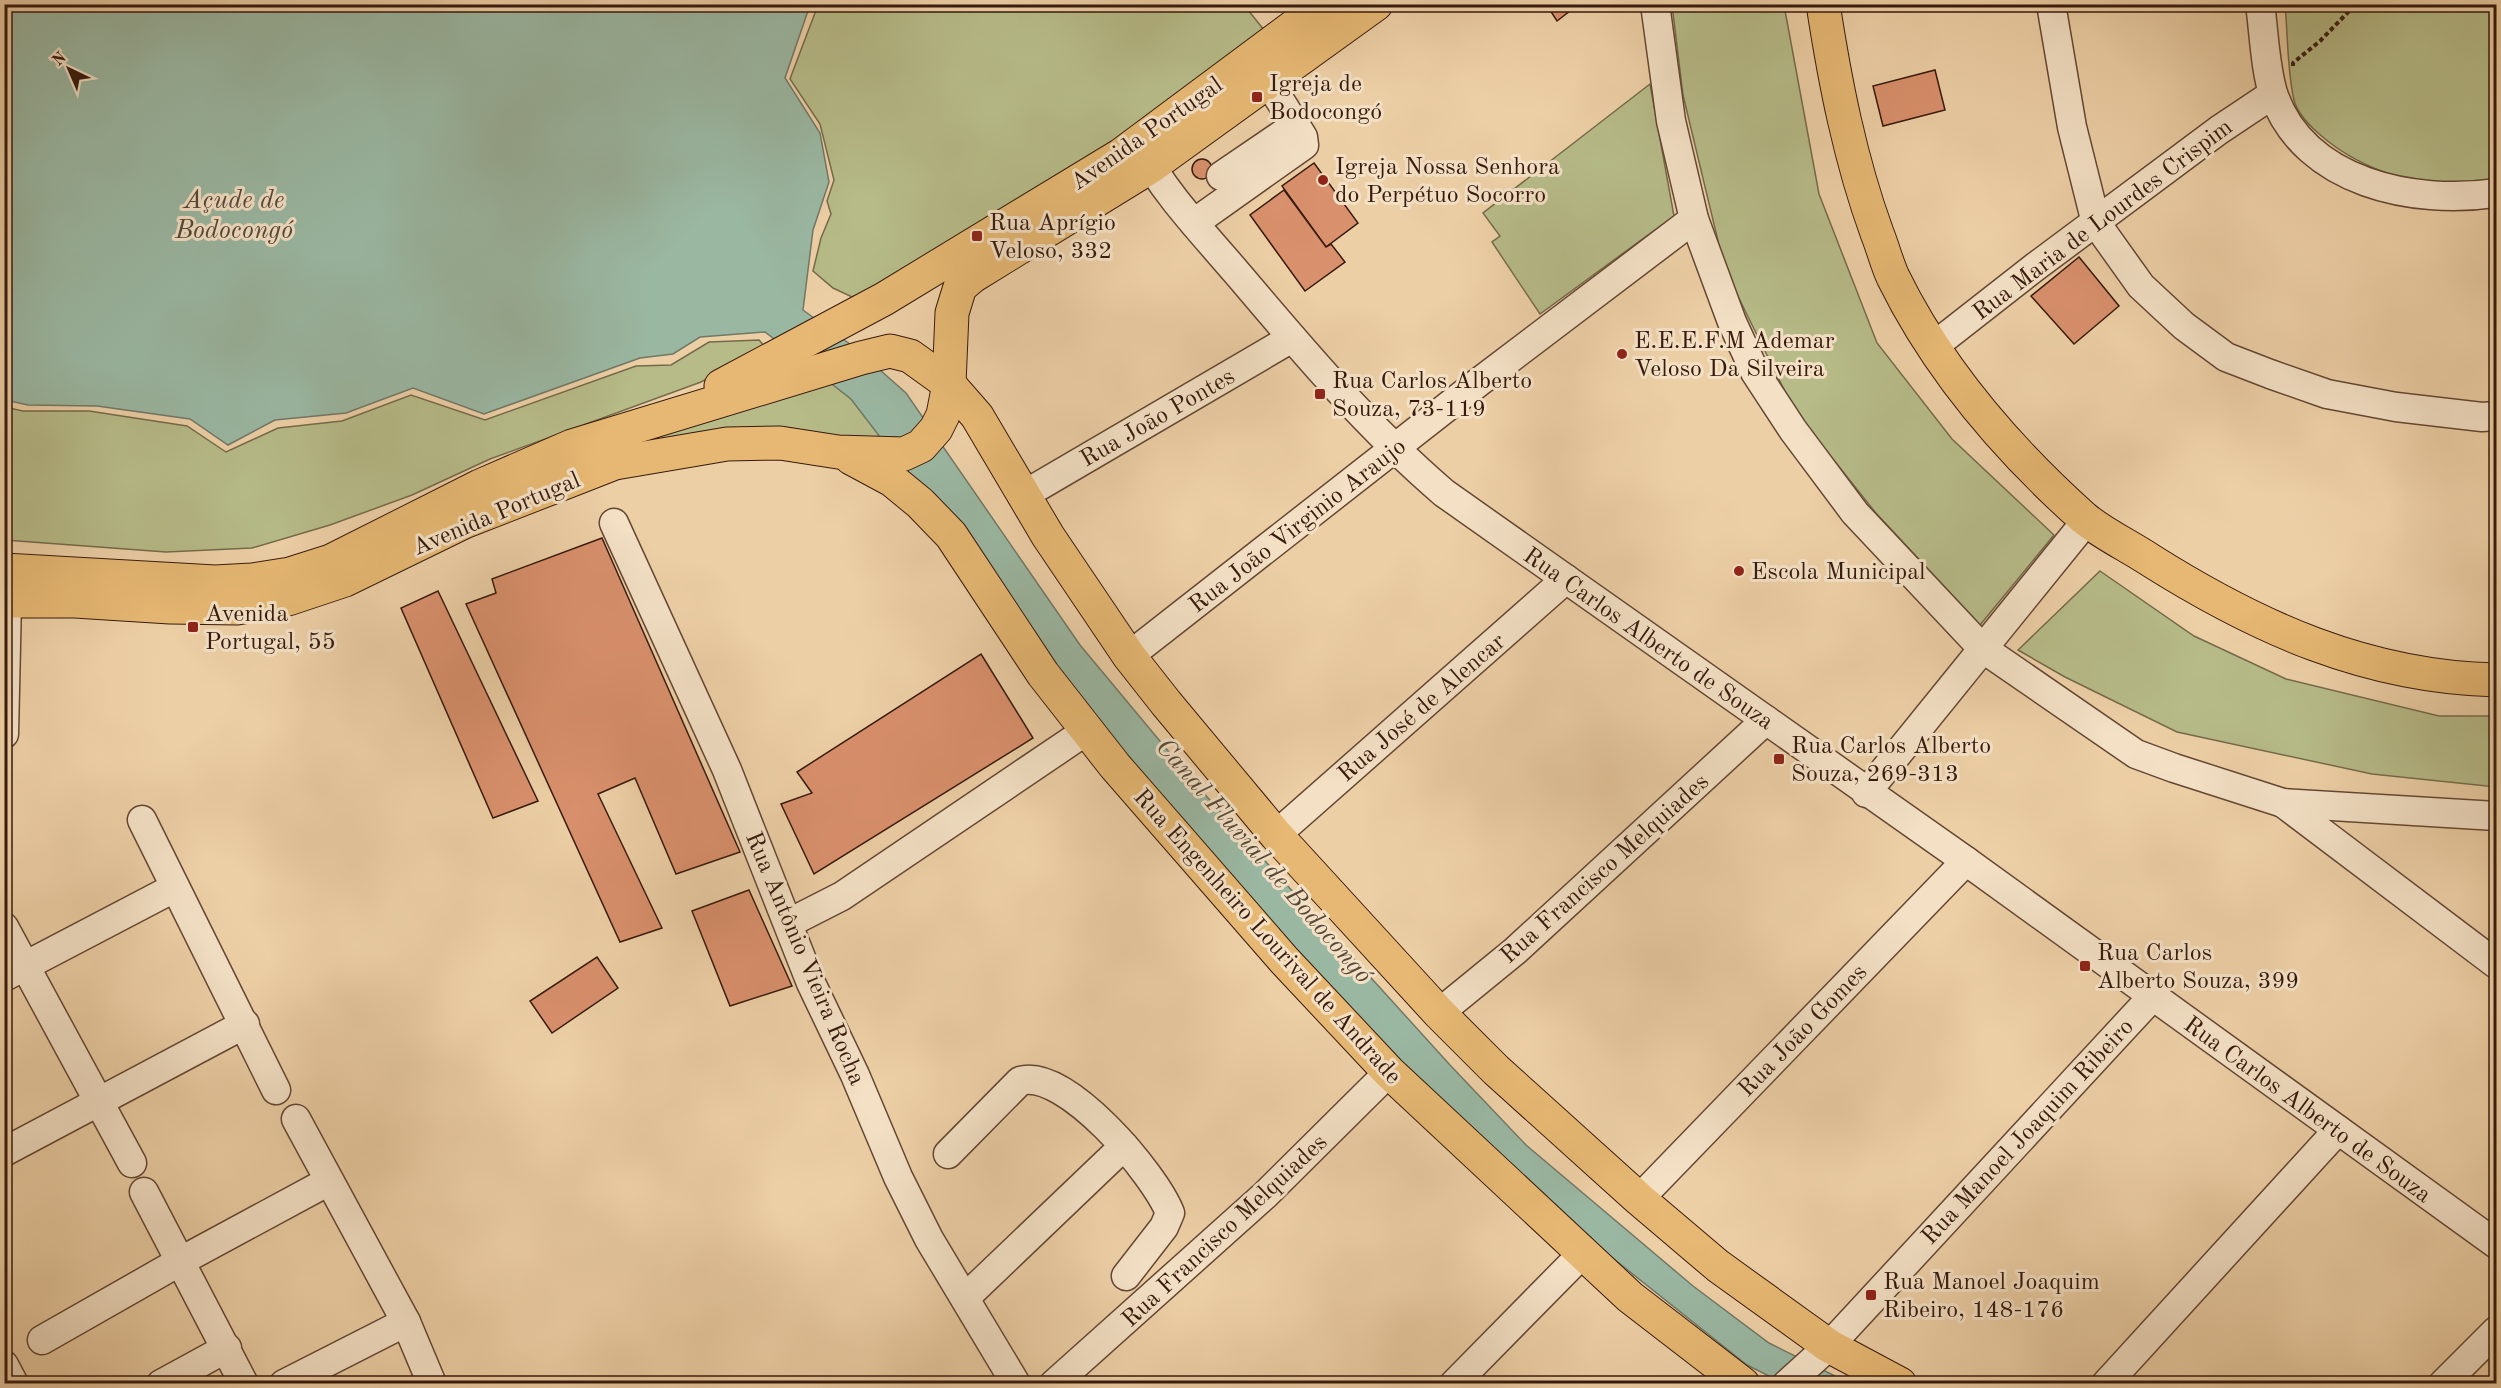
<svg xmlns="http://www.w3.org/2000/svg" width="2501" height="1388" viewBox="0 0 2501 1388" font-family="'Old Standard TT',serif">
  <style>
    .green { fill: #b6bb88; stroke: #766a4a; stroke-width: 1.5 }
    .water { fill: #9ab7a2; stroke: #727866; stroke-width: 1.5 }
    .building { fill: #d9906c; stroke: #371a0d; stroke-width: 1.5 }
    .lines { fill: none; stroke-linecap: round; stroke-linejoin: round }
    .minor-casing { stroke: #644733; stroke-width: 31 }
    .major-casing { stroke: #371a0d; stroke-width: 35 }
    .path { stroke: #371a0d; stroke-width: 4; stroke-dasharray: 4.5 3; stroke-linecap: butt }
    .minor { stroke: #f3e0c5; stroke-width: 28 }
    .major { stroke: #e6b873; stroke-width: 33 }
    .poi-dot { fill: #8f2418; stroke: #f3e0c5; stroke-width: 2 }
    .labels { text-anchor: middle; stroke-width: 6; stroke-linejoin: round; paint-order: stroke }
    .poi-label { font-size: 24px; fill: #371a0d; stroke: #f3e0c5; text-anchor: start }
    .street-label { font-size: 24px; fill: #371a0d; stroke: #f3e0c5 }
    .water-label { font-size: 26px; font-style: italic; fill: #55493a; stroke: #f3e0c5 }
  </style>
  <rect width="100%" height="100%" fill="#edcfa6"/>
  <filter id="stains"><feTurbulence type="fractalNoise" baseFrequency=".00333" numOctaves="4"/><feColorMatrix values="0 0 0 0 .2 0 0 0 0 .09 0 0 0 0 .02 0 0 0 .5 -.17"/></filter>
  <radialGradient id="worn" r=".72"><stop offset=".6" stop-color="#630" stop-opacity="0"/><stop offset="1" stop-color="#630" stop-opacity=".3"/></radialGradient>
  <g class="green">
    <path d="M 818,5 L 1244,5 L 1264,30 L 1150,122 L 881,287 L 852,297 L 833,288 L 813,271 L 821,238 L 831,214 L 827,201 L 834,180 L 820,124 L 790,79 Z"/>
    <path d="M 1672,5 L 1784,5 L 1819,194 L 1877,343 L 1952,439 L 2054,535 L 1980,625 L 1875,512 L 1794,410 L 1725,270 L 1683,95 Z"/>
    <path d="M 2285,5 L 2496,5 L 2496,185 C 2435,193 2365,175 2318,133 C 2308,124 2297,113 2294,100 C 2287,70 2288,35 2285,5 Z"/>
    <path d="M 1650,84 L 1674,216 L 1540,314 L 1492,242 L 1500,236 L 1483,213 Z"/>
    <path d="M 759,340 L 767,349 L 701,382 L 490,459 L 412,495 L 330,525 L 252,548 L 166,552 L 5,540 L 4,407 L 23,411 L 89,411 L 187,426 L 226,452 L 278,428 L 342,421 L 411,395 L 485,420 L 636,366 L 671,365 L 709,342 Z"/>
    <path d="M 825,378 L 851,399 L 887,444 L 740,435 L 277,594 L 246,585 L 455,504 Z"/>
    <path d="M 2100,571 L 2194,636 L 2286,679 L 2439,716 L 2496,716 L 2496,787 L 2372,774 L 2177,732 L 2065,677 L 2018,650 Z"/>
  </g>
  <path class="water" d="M 5,5 L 810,5 L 785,78 L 820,133 L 829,182 L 813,230 L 803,310 L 854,347 L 906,393 L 1080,645 L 1199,788 L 1450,1065 L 1526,1145 L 1693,1286 L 1769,1343 L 1849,1383 L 1783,1383 L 1747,1365 L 1502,1170 L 1162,806 L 851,399 L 765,332 L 700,337 L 673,354 L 640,358 L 484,414 L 413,388 L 346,413 L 275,420 L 228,445 L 190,419 L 97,406 L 28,405 L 5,400 Z"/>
  <g class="building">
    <path d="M 1546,4 L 1579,4 L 1557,21 Z"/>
    <path d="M 1935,70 L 1945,110 L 1883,126 L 1873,86 Z"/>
    <circle cx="1202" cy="169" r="10"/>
    <path d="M 1314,163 L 1358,223 L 1326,247 L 1282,186 Z"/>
    <path d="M 1284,190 L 1326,247 L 1331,244 L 1345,262 L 1305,291 L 1250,215 Z"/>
    <path d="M 2079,257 L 2119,306 L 2074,344 L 2031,296 Z"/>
    <path d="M 602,538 L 740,852 L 676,874 L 635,778 L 598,794 L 662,928 L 620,942 L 466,604 L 496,593 L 492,579 Z"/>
    <path d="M 438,591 L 538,801 L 493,818 L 401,608 Z"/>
    <path d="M 981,654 L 1033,738 L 814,874 L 781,804 L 812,793 L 797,772 Z"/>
    <path d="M 749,890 L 792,986 L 730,1006 L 692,911 Z"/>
    <path d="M 597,957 L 618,988 L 552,1033 L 530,1001 Z"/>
  </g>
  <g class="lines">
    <defs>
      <g id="minor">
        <path d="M 1655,4 L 1671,121 L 1694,219 L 1732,322 L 1755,372 L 1793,430 L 1855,513 L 1982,648 L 2136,754 L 2174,768 L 2283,803 L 2496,816"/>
        <path d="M 2051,4 L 2072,127 L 2096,223 L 2141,286 L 2184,326 L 2226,357 L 2270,374 L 2327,394 L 2396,407 L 2482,417 L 2496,416"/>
        <path d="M 2260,4 C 2264,32 2265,70 2274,96 C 2306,183 2413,205 2496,193"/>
        <path d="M 1140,147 C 1164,193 1203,233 1237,273 C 1303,351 1367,427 1444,493 L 1966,861 L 2496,1244"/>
        <path d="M 1221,176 L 1296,125"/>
        <path d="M 1194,223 L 1304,145 L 1303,137 L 1269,83"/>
        <path d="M 1934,346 L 2035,267 L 2219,130 L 2273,94"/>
        <path d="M 1022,496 L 1292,338"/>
        <path d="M 614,523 L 727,770 L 811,983 L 855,1075 L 898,1177 L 929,1239 L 1016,1384"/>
        <path d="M 1129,656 L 1479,382 L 1694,219"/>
        <path d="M 4,734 L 7,601"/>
        <path d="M 1866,793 L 2087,520"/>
        <path d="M 2283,803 L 2496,964"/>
        <path d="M 142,820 L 276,1090"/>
        <path d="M 1276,835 L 1566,579"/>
        <path d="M 789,923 L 842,896 L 1086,731"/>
        <path d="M 4,927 L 132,1163"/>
        <path d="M 4,977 L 174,888"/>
        <path d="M 1439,1013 L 1515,951 L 1766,720"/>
        <path d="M 296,1119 L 406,1322 L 432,1384"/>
        <path d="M 4,1152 L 245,1024"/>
        <path d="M 948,1154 L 1020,1081 C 1065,1067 1155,1174 1170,1213 L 1164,1227 L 1126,1276"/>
        <path d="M 144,1192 L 244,1384"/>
        <path d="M 1639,1199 L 1966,861"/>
        <path d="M 965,1298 L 1124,1146"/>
        <path d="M 42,1340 L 179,1262 L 329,1181"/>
        <path d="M 4,1365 L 14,1384"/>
        <path d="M 161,1384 L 227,1348"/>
        <path d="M 284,1384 L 406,1322"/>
        <path d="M 1054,1384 L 1265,1195 L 1389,1072"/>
        <path d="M 1454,1384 L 1582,1254"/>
        <path d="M 1787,1384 L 1829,1346 L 2153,996"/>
        <path d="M 2106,1384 L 2338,1130"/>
        <path d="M 2443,1384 L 2496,1331"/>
      </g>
      <g id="major">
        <path d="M 1823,4 C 1835,82 1850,159 1877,233 C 1883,248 1887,264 1893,277 C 1938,369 2008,450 2084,518 C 2103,534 2129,546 2150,560 C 2258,628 2367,677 2496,680"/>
        <path d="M 721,386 L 884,299 L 1121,155 L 1324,4"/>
        <path d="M 851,458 L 892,480 L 920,503 L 951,535 L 1043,674 L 1115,766 L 1284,960 L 1389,1072 L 1630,1297 L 1743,1384"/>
        <path d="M 4,570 L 215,582 L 252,580 L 290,574 L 331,561 L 480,486 L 572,446 L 861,358 L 890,351 L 910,356 L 949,384 L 977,416 L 1048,536 L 1129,656 L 1166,703 L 1276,835 L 1439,1013 L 1496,1070 L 1639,1199 L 1718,1266 L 1829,1346 L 1900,1384"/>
        <path d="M 4,601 L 75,601 L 170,607 L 237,608 L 288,599 L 345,580 L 464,522 L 615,463 L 727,444 L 780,443 L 838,452 L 904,454 L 921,446 L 936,429 L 943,415 L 949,384 L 952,313 L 960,287 L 973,276 L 1150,167 L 1376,4"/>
      </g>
    </defs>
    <use href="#minor" class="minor-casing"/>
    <use href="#major" class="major-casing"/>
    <path class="path" d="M 2293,66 L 2293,63 L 2320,41 L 2356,4"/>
    <use href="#minor" class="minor"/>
    <use href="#major" class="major"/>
  </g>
  <g class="poi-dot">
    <rect x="1251" y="91" width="12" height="12" rx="3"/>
    <circle cx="1323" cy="180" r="6"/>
    <rect x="971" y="230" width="12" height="12" rx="3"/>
    <circle cx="1622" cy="354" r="6"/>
    <rect x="1314" y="388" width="12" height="12" rx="3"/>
    <circle cx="1739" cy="571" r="6"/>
    <rect x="187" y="621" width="12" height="12" rx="3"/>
    <rect x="1773" y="753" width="12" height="12" rx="3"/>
    <rect x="2079" y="960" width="12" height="12" rx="3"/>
    <rect x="1865" y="1289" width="12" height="12" rx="3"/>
  </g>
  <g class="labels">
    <g class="poi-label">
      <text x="1269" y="91">Igreja de<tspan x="1269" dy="28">Bodocongó</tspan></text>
      <text x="1335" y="174">Igreja Nossa Senhora<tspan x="1335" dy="28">do Perpétuo Socorro</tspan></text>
      <text x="989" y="230">Rua Aprígio<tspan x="989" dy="28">Veloso, 332</tspan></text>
      <text x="1634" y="348">E.E.E.F.M Ademar<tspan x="1634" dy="28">Veloso Da Silveira</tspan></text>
      <text x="1332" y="388">Rua Carlos Alberto<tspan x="1332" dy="28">Souza, 73-119</tspan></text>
      <text x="1751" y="579">Escola Municipal</text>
      <text x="205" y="621">Avenida<tspan x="205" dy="28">Portugal, 55</tspan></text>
      <text x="1791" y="753">Rua Carlos Alberto<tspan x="1791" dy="28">Souza, 269-313</tspan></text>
      <text x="2097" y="960">Rua Carlos<tspan x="2097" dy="28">Alberto Souza, 399</tspan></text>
      <text x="1883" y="1289">Rua Manoel Joaquim<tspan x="1883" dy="28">Ribeiro, 148-176</tspan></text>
    </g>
    <g class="street-label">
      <text transform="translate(1146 133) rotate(-35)" y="8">Avenida Portugal</text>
      <text transform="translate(2102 219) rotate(-37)" y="8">Rua Maria de Lourdes Crispim</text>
      <text transform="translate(1157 417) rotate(-30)" y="8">Rua João Pontes</text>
      <text transform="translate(496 513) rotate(-23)" y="8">Avenida Portugal</text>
      <text transform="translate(1297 525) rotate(-38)" y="8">Rua João Virginio Araujo</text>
      <text transform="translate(1649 638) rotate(35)" y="8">Rua Carlos Alberto de Souza</text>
      <text transform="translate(1421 707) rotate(-41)" y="8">Rua José de Alencar</text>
      <text transform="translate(1604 868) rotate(-42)" y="8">Rua Francisco Melquiades</text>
      <text transform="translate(1268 936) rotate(48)" y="8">Rua Engenheiro Lourival de Andrade</text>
      <text transform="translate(806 958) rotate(67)" y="8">Rua Antônio Vieira Rocha</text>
      <text transform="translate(1802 1030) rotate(-46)" y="8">Rua João Gomes</text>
      <text transform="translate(2308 1109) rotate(36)" y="8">Rua Carlos Alberto de Souza</text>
      <text transform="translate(2027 1131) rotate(-47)" y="8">Rua Manoel Joaquim Ribeiro</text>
      <text transform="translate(1224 1230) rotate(-43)" y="8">Rua Francisco Melquiades</text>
    </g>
    <g class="water-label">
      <text x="234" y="208">Açude de<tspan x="234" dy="30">Bodocongó</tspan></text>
      <text transform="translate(1265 860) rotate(49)" y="9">Canal Fluvial de Bodocongó</text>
    </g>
  </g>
  <rect width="2501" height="1388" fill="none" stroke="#edcfa6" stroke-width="24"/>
  <rect x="6" y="6" width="2489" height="1376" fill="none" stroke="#371a0d" stroke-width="3"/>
  <rect x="12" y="12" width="2477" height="1364" fill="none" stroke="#371a0d" stroke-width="1.5"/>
  <g transform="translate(69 69) rotate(316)" stroke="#f3e0c5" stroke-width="4.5" paint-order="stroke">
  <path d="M0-4.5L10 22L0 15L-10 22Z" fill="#371a0d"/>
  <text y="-9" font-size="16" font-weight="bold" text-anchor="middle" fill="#371a0d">N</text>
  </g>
  <rect width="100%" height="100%" filter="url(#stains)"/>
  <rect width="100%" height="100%" fill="url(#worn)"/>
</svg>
